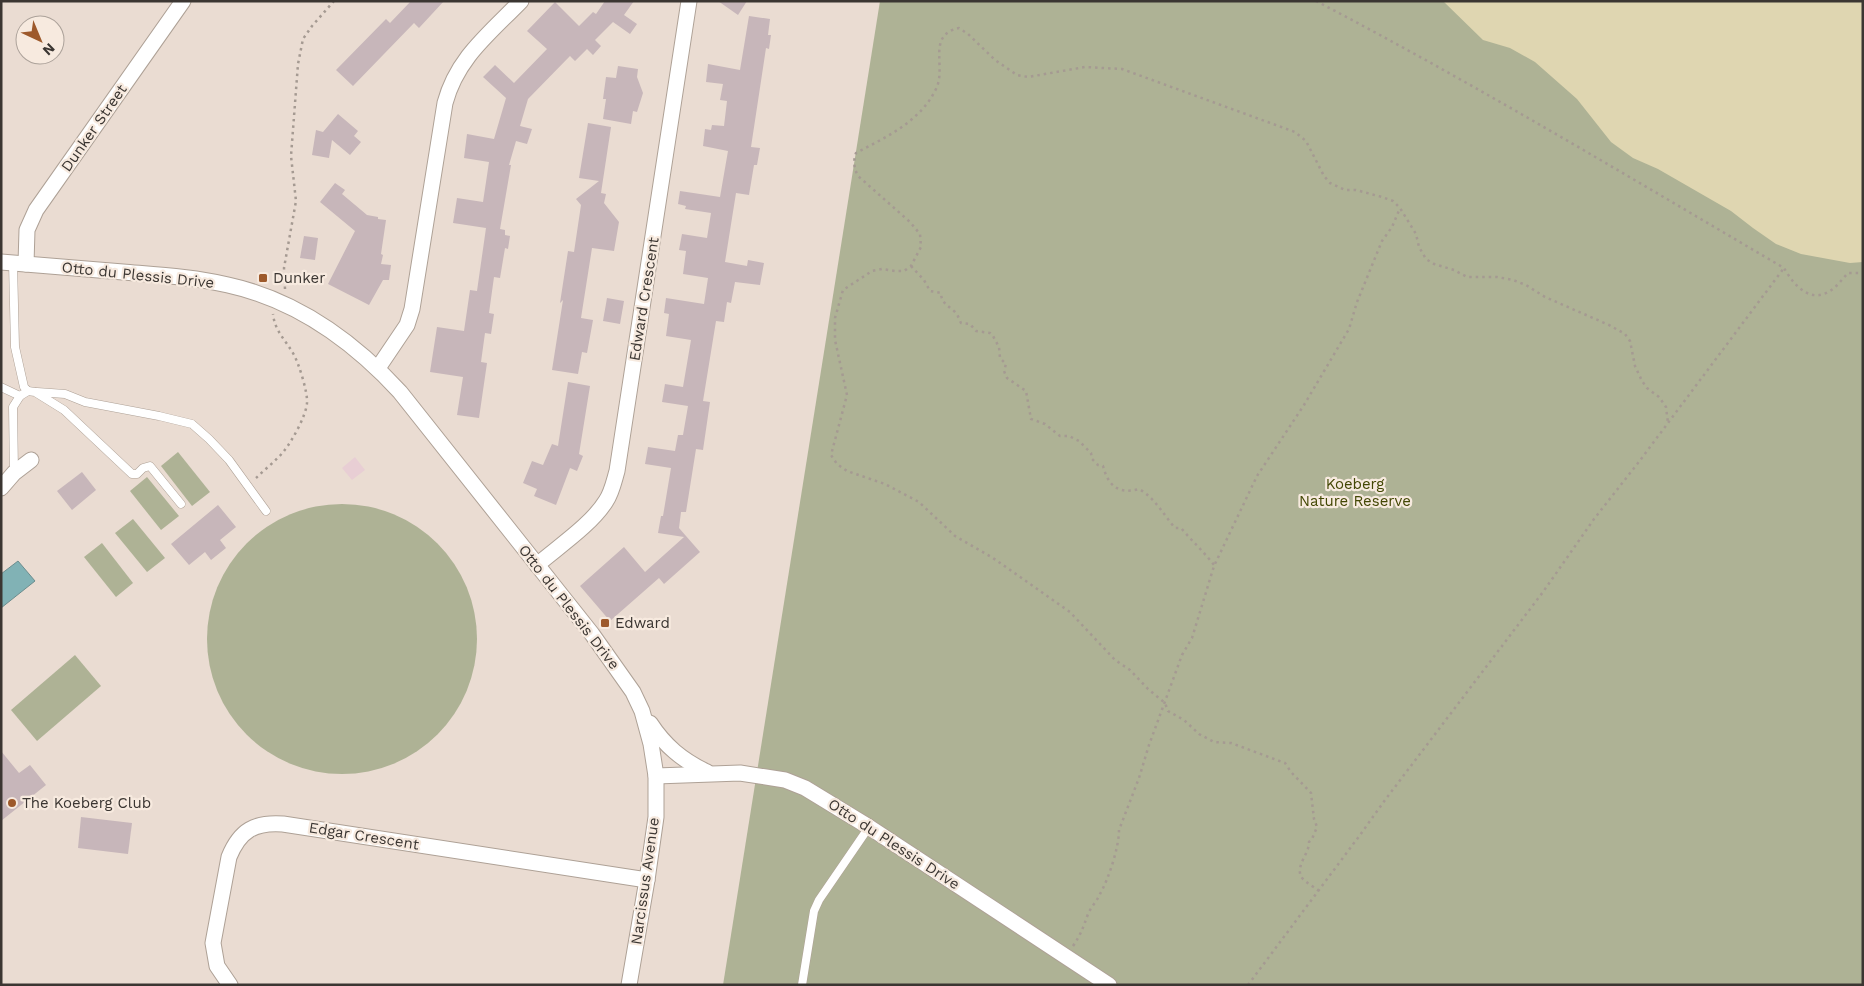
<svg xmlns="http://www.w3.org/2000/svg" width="1864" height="986" viewBox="0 0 1864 986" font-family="'Work Sans',sans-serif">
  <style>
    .industrial { fill: #e8ced4 }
    .green { fill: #aeb295 }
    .sand { fill: #dfd6b1 }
    .water { fill: #81b2b5; stroke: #6c8d8e }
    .building { fill: #c7b6ba }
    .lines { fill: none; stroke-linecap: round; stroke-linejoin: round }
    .service-casing { stroke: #aea196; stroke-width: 9 }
    .minor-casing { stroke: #aea196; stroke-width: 17 }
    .path { stroke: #a59a92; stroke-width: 2.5; stroke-dasharray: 2.5 4; stroke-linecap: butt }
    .service { stroke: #fff; stroke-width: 8 }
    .minor { stroke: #fff; stroke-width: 15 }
    .poi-dot { fill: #9d592b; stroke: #f7eadf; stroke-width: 2 }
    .labels { text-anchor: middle; stroke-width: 4.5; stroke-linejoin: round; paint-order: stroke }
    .street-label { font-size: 15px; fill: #3b3632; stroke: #f7eadf }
    .poi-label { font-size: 15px; fill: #3b3632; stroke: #f7eadf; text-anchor: start }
    .park-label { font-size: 15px; fill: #434704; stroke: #f7eadf }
  </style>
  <rect width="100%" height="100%" fill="#eadcd2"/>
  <path class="industrial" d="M 355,457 L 365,470 L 352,480 L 342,468 Z"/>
  <g class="green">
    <path d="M 880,1 L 1523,1 L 1863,148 L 1863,985 L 723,985 Z"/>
    <path d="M 178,452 L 210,492 L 192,506 L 161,466 Z"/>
    <path d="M 147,477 L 179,516 L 161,530 L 130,491 Z"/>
    <circle cx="342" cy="639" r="135"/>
    <path d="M 133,519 L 165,558 L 147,572 L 115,533 Z"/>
    <path d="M 102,543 L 133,583 L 116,597 L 84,557 Z"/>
    <path d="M 75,655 L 101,686 L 37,741 L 11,710 Z"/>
  </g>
  <path class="sand" d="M 1443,1 L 1863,1 L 1863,262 L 1850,263 L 1801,254 L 1776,244 L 1753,228 L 1731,211 L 1658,169 L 1633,158 L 1611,142 L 1577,99 L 1535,62 L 1510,48 L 1483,40 Z"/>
  <path class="water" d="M 18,561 L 35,581 L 1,608 L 1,574 Z"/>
  <g class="building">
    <path d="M 411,1 L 444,1 L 419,28 L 414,23 L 353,86 L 336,70 L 386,19 L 390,23 Z"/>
    <path d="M 605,1 L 634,1 L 624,15 L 637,24 L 630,34 L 613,22 L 595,40 L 601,46 L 593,55 L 587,49 L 575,61 L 570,56 L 528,99 L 520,126 L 532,129 L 527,144 L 516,141 L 509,165 L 511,165 L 500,229 L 505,230 L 505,235 L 510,236 L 508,249 L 505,248 L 500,278 L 494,277 L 489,313 L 494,314 L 491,334 L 485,333 L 481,362 L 487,363 L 479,418 L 457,415 L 463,377 L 430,372 L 437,327 L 464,331 L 470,290 L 477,291 L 486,228 L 453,223 L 457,198 L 483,202 L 489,162 L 464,158 L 467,134 L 494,139 L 506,98 L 483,77 L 495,65 L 514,83 L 547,49 L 527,31 L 555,2 L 579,26 L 593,12 L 596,14 Z"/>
    <path d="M 718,1 L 747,1 L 738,15 Z"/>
    <path d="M 749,16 L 770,19 L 768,35 L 771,35 L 769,49 L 766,48 L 751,147 L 760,148 L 757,165 L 754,165 L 749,195 L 736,193 L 725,262 L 747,266 L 748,260 L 764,263 L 760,285 L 735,282 L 731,303 L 727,302 L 724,322 L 716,321 L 703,401 L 710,402 L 703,450 L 696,449 L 686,512 L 681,512 L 679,528 L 700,552 L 664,584 L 659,578 L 610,621 L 580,586 L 624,547 L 645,572 L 684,537 L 658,533 L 661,516 L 663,516 L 671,468 L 645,464 L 648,447 L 675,451 L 678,435 L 683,435 L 688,406 L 662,402 L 665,384 L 683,387 L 691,340 L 666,336 L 669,314 L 664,313 L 666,298 L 704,304 L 708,278 L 683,274 L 686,251 L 679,250 L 682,234 L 707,238 L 711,213 L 685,209 L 686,206 L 678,204 L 680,191 L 720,197 L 728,151 L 703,146 L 705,129 L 711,130 L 712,125 L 724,126 L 727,101 L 720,100 L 723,84 L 706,82 L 708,64 L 740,70 Z"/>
    <path d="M 618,66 L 638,69 L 637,77 L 643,93 L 637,112 L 633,111 L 631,124 L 603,119 L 606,99 L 603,99 L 606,77 L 616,78 Z"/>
    <path d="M 338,114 L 358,131 L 354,136 L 361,142 L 350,155 L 332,140 L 329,158 L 312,155 L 316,130 L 323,132 Z"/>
    <path d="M 588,123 L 611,127 L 601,193 L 606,194 L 604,203 L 619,222 L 614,251 L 592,248 L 581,318 L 593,320 L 587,353 L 582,352 L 578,374 L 552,370 L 563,300 L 560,303 L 568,251 L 574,252 L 581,205 L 576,199 L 599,181 L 579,178 Z"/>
    <path d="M 335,183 L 345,190 L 342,194 L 367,215 L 378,217 L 378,219 L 386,220 L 381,254 L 383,255 L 381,264 L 391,265 L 389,280 L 383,280 L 369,305 L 328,284 L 355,231 L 320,202 Z"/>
    <path d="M 304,236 L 318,238 L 315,260 L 300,258 Z"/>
    <path d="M 607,298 L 624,301 L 620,324 L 603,321 Z"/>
    <path d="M 568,382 L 590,386 L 579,454 L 583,456 L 577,471 L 570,468 L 556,505 L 534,496 L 537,489 L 523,483 L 532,461 L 543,465 L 552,444 L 558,446 Z"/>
    <path d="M 82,472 L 96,490 L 72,510 L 57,491 Z"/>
    <path d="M 218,505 L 236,527 L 220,540 L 226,548 L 211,560 L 205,552 L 189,565 L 171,544 Z"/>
    <path d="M 1,751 L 19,773 L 30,765 L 46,785 L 1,821 Z"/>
    <path d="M 81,817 L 132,823 L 128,854 L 78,848 Z"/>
  </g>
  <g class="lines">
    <defs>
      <g id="service">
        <path d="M 13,263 L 15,347 L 24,387 L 28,391 L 35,392 L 64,410 L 132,474 L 137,474 L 143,468 L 150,466 L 181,504"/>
        <path d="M 1,387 L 20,396"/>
        <path d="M 37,392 L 65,394 L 85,402 L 159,416 L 192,424 L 209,439 L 229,460 L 266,511"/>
        <path d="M 14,472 L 13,407 L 20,396 L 28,391"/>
        <path d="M 802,985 L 814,911 L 819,900 L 869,827"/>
      </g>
      <g id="minor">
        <path d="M 1,262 C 42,265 82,269 123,272 C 158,275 194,277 228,285 C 296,300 354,342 400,392 L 592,634 L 633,692 L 642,711 L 651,744 L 656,776 L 656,817 L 647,880 L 629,985"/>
        <path d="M 26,264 L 27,230 L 36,210 L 183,1"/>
        <path d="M 378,368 L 407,325 L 412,309 L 445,103 C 457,58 489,34 521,1"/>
        <path d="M 1,488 L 14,473 L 31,460"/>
        <path d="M 537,565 C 558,547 592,524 606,501 C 612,492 614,481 617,471 L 689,1"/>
        <path d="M 650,723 C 665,746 682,760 707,772"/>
        <path d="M 656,776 L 740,773 L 785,780 L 805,788 L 869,827 L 1109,985"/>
        <path d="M 230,985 L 217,966 L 213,943 L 229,857 C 240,830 255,822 283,824 L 647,880"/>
      </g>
    </defs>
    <use href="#service" class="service-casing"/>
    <use href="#minor" class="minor-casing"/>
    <g class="path">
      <path d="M 1316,1 C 1475,84 1629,177 1784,268 C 1795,287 1812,306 1834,288 C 1839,284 1843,278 1848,273 L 1863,273"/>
      <path d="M 911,266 L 924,280 L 930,291 L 941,293 C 941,303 949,306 955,312 C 958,315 959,319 961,323 L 970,324 L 976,331 L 990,333 L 993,336 L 999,347 L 1000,358 L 1006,364 L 1004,371 L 1007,378 L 1026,391 L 1031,419 L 1045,424 L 1060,436 L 1069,436 L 1079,441 L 1091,453 L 1092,459 L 1098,465 L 1103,466 C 1108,485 1118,495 1139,489 C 1155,498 1163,514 1175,528 L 1181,528 C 1192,541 1204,552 1214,565"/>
      <path d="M 285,289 L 284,268 L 296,201 L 291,156 L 298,64 L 303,39 L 312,26 L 334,1"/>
      <path d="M 256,478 C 265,469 276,461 284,451 C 292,441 306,416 307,403 C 308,393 299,364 294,355 C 286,340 275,332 273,314"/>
      <path d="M 1319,891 C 1314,887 1307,883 1303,879 C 1293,868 1310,853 1309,842 L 1312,839 L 1317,827 L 1314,819 L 1311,793 L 1291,772 L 1285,763 L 1231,743 L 1214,742 L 1199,734 L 1184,720 L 1168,711 L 1165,703 L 1148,689 L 1130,670 L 1115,660 L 1070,612 L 993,558 L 955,536 L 919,502 L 885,484 L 847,471 L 837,464 L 831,455 L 847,395 L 835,340 L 835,318 L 843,290 L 872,271 L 882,269 L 895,271 L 904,271 L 911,266 L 921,247 L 920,234 L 910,222 L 858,176 C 854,168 853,162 856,153 C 886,137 920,122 936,89 C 947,67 926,35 959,28 L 968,34 L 995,60 L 1017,75 L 1028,77 L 1085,67 L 1122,69 L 1295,132 L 1306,141 L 1324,176 L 1330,183 L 1345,190 L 1356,190 L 1382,197 L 1393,201 L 1400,208 L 1416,234 L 1419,247 L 1426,259 L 1434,264 L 1454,270 L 1467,277 L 1497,277 L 1513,280 L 1526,285 L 1545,297 L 1609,325 L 1625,334 L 1630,341 L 1635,366 L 1642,381 L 1647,388 L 1659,397 L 1666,407 L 1668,423"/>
      <path d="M 1073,946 C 1081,934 1083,928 1088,914 C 1091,907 1097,901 1100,894 C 1109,878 1119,847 1119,830 L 1139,778 L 1149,745 L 1182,655 L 1192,638 L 1214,566 L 1257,476 L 1304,405 L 1349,329 L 1357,302 L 1382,241 L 1392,227 L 1400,208"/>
      <path d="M 1248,985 L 1360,835 L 1385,800 L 1543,592 L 1594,519 L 1638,463 L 1784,268"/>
    </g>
    <use href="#service" class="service"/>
    <use href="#minor" class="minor"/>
  </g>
  <g class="poi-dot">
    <rect x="258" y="273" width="10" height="10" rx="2.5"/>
    <rect x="600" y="618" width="10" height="10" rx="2.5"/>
    <circle cx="12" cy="803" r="5"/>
  </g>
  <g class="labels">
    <g class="street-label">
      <text transform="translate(94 128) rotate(-55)" y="5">Dunker Street</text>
      <text transform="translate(138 275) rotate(6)" y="5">Otto du Plessis Drive</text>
      <text transform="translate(644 299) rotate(-81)" y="5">Edward Crescent</text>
      <text transform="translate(569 607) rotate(52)" y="5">Otto du Plessis Drive</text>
      <text transform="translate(364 836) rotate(9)" y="5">Edgar Crescent</text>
      <text transform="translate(894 844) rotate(33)" y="5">Otto du Plessis Drive</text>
      <text transform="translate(645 881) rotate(-82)" y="5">Narcissus Avenue</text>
    </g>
    <g class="poi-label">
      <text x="273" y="283">Dunker</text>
      <text x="615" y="628">Edward</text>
      <text x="22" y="808">The Koeberg Club</text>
    </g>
    <g class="park-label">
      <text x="1355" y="489">Koeberg<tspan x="1355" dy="17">Nature Reserve</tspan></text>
    </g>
  </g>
  <rect width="1864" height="986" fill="none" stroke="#3b3632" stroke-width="5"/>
  <g transform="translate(40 40) rotate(136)"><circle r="24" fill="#f7eadf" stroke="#aca29a"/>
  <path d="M0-4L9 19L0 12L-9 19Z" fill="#9d592b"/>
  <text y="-8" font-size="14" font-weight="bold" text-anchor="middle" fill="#3b3632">N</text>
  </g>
</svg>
